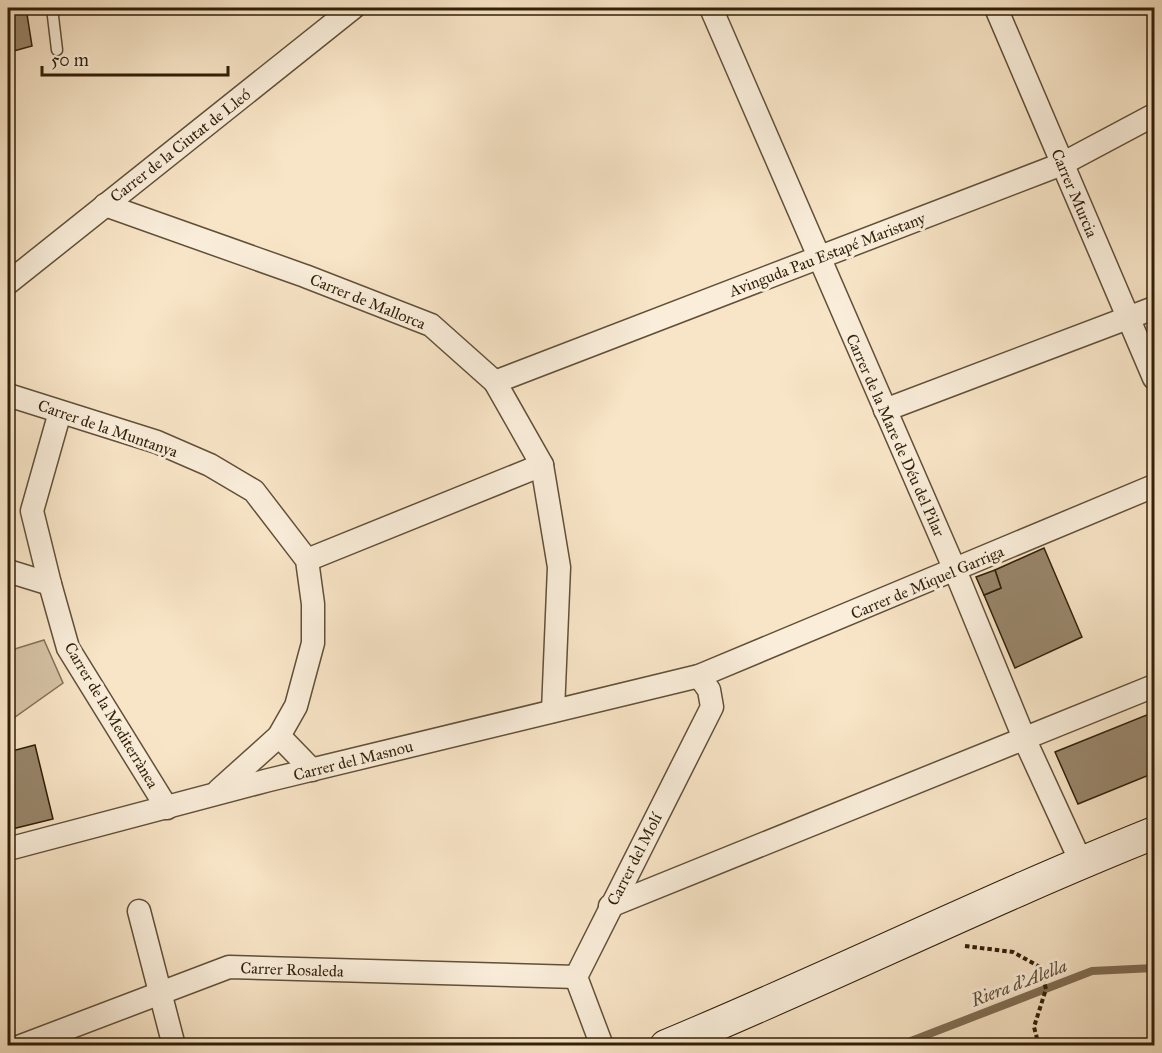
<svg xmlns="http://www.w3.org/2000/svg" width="1162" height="1053" viewBox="0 0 1162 1053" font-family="'IM FELL Great Primer',serif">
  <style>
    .green { fill: #d6c3a7; stroke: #827158; stroke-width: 1.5 }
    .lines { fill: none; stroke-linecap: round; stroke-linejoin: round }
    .stream { stroke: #7f6e54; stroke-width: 8 }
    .building { fill: #98866c; stroke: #2f1f09; stroke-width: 1.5 }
    .lane-casing { stroke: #615038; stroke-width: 13 }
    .street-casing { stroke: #615038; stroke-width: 25 }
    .secondary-casing { stroke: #2f1f09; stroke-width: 34 }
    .path { stroke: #2f1f09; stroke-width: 4; stroke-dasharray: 4.5 3; stroke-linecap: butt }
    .lane { stroke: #faeedb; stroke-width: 10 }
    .street { stroke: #faeedb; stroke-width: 22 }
    .secondary { stroke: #faeedb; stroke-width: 32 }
    .labels { text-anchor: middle; stroke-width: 6; stroke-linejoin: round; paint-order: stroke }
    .street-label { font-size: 16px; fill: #2f1f09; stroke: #faeedb }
    .water-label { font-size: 18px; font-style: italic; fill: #5e4d35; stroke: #faeedb }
  </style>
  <rect width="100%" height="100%" fill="#f8e5c7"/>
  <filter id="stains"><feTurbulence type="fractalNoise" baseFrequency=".00333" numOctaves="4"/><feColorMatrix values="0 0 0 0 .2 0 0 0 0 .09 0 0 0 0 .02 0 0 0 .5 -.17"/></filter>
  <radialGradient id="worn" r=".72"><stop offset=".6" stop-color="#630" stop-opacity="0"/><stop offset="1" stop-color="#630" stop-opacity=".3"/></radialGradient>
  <path class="green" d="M 44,640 L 63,683 L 8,722 L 8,651 Z"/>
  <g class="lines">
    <path class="stream" d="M 898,1046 L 1092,971 L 1154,968"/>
  </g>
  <g class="building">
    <path d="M 8,8 L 26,8 L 32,46 L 10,52 L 11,61 L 8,62 Z"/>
    <path d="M 1044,548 L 1082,637 L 1015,668 L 984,595 L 1001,588 L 995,570 Z"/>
    <path d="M 995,570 L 1001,588 L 984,595 L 976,577 Z"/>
    <path d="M 1154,712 L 1154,773 L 1078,804 L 1055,752 Z"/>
    <path d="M 35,745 L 53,819 L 8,830 L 8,752 Z"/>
  </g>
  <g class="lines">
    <defs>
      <path id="lane" d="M 52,8 L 57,50"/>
      <g id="street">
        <path d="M 711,8 L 955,570 L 1024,738 L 1081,862"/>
        <path d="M 996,8 L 1154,378"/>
        <path d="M 105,205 L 305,276 L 431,325 L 495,382 L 542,465 L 559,567 L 553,711"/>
        <path d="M 8,283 L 353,8"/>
        <path d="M 495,382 L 1062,164 L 1154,115"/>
        <path d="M 8,395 L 157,442 L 210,465 L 254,491 L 307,560 L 313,604 L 313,643 L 296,706 L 279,736 L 219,790"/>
        <path d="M 885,410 L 1154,308"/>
        <path d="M 60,412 L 32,511 L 50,584 L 68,648 L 167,808"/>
        <path d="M 307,560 L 542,465"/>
        <path d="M 8,571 L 50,584"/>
        <path d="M 279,736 L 312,770"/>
        <path d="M 8,849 L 269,780 L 699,676 L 1154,486"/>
        <path d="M 610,906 L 1154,686"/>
        <path d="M 139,911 L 174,1046"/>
        <path d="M 21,1046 L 229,967 L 576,977"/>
        <path d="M 602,1046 L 576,977 L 712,707 L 709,690 L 699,676"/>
      </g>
      <path id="secondary" d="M 666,1046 C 830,978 989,899 1154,833"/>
    </defs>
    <use href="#lane" class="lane-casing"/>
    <use href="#street" class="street-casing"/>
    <use href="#secondary" class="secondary-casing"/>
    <path class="path" d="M 965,946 L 1013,952 L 1040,967 L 1046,989 L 1034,1027 L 1039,1046"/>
    <use href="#lane" class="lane"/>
    <use href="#street" class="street"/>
    <use href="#secondary" class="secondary"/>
  </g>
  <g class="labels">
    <g class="street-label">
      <text transform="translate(180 145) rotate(-38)" y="6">Carrer de la Ciutat de Lleó</text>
      <text transform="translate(1075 193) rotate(67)" y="6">Carrer Murcia</text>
      <text transform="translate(827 254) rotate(-21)" y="6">Avinguda Pau Estapé Maristany</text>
      <text transform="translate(368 301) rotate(22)" y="6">Carrer de Mallorca</text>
      <text transform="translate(108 428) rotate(19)" y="6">Carrer de la Muntanya</text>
      <text transform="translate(896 435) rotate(66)" y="6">Carrer de la Mare de Déu del Pilar</text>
      <text transform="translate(927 582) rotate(-23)" y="6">Carrer de Miquel Garriga</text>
      <text transform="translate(112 715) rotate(59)" y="6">Carrer de la Mediterrànea</text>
      <text transform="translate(353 760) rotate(-14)" y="6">Carrer del Masnou</text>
      <text transform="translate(634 859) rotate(-63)" y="6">Carrer del Molí</text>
      <text transform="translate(292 969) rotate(2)" y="6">Carrer Rosaleda</text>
    </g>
    <g class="water-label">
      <text transform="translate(1019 983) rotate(-21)" y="6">Riera d'Alella</text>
    </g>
  </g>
  <rect width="1162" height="1053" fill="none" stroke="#f8e5c7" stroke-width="30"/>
  <rect x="9" y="9" width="1144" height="1035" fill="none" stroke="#2f1f09" stroke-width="3"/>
  <rect x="15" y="15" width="1132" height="1023" fill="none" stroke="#2f1f09" stroke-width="1.5"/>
  <path d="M42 66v9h186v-9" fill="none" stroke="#2f1f09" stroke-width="3"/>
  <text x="51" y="66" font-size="18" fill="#2f1f09" stroke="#faeedb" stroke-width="4.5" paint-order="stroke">50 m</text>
  <rect width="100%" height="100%" filter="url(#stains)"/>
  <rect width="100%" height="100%" fill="url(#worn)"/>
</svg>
